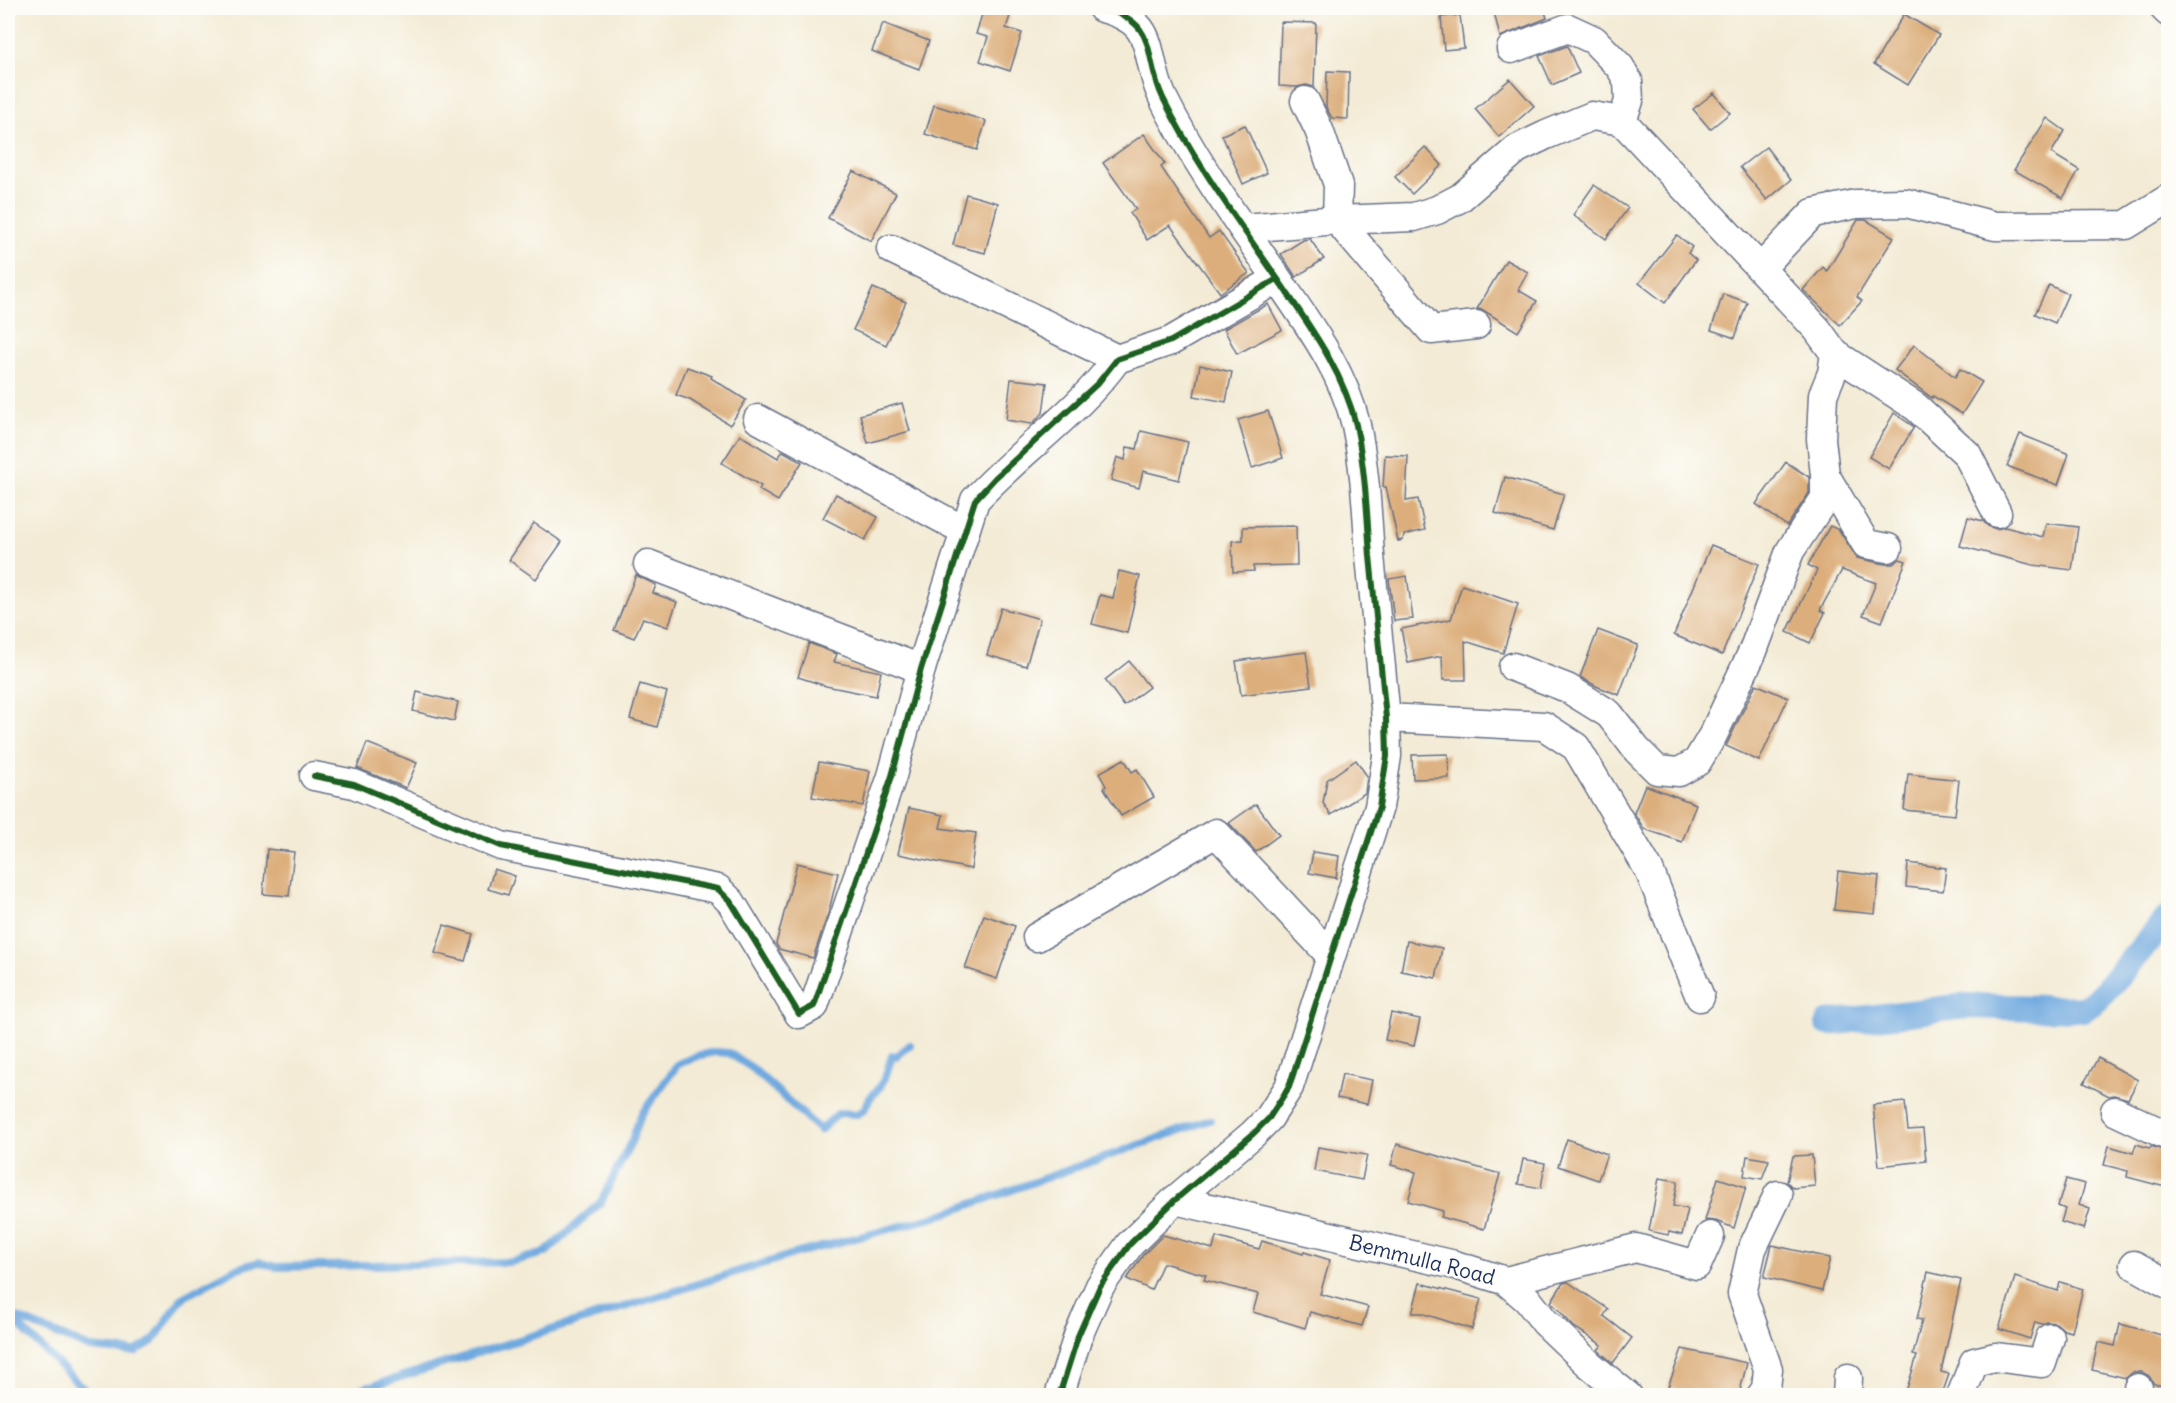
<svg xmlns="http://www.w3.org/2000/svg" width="2176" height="1403" viewBox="0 0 2176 1403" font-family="Delius,sans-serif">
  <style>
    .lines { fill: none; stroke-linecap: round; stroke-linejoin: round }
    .stream { stroke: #6fa9df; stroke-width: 8 }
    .canal { stroke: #6fa9df; stroke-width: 26 }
    .building { fill: #dcae7b }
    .minor-casing { stroke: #677188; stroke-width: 31 }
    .minor { stroke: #fff; stroke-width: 28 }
    .cycleway-casing { stroke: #fdfcf7; stroke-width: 10 }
    .cycleway { stroke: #1b5e20; stroke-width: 6 }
    .labels { text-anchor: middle; stroke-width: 5; stroke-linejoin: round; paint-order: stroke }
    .street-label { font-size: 21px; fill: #1b2f5e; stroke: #fdfcf7 }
  </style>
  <rect width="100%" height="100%" fill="#fdfcf7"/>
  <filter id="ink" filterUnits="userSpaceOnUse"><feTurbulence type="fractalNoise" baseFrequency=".0167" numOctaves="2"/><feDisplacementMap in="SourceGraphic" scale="12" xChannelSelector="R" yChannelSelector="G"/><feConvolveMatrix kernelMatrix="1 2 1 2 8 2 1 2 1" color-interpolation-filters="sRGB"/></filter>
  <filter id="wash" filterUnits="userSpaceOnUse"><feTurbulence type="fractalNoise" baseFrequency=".008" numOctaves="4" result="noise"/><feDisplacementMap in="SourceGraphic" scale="24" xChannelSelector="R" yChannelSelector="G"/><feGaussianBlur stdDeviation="1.35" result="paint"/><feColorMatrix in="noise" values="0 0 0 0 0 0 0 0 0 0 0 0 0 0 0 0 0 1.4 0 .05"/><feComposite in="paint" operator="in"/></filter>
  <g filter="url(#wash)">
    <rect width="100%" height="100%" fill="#f3ebd5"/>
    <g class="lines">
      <g class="stream">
        <path d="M 8,1314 L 90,1348 L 135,1352 L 154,1340 L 182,1298 L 235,1269 L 259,1262 L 276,1267 L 511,1262 L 545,1253 L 601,1202 L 632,1140 L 641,1115 L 678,1064 L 697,1056 L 715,1052 L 729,1053 L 752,1068 L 820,1130 L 839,1113 L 857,1114 L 864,1110 L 870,1098 L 880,1087 L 886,1075 L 892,1056 L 897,1056 L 910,1045"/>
        <path d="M 9,1316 L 91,1396"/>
        <path d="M 369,1386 L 377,1396"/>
        <path d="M 340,1396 L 794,1254 L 932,1218 L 1210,1120"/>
      </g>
      <path class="canal" d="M 1828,1023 L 1966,1006 L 2084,1009 L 2098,999 L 2168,918"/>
    </g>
    <g id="blocks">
      <g class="building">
        <path d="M 984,8 L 1010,16 L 1006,28 L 1022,33 L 1010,71 L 980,61 L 988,37 L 976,34 Z"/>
        <path d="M 1493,8 L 1544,8 L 1547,18 L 1500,37 Z"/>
        <path d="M 1904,14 L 1939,35 L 1908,85 L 1874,64 Z"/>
        <path d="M 1460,15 L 1464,48 L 1444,50 L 1441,17 Z"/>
        <path d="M 1281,22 L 1316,23 L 1314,87 L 1306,85 L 1297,87 L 1279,86 Z"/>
        <path d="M 883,23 L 929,41 L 919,69 L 872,51 Z"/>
        <path d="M 1567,46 L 1579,73 L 1552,85 L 1539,56 Z"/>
        <path d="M 1327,71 L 1349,72 L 1348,119 L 1332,118 L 1326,107 Z"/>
        <path d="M 1510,79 L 1534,106 L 1499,137 L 1475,109 Z"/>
        <path d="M 1714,93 L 1730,113 L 1710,129 L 1693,109 Z"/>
        <path d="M 934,105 L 986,121 L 977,150 L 925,134 Z"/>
        <path d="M 2047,118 L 2065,131 L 2051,153 L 2079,170 L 2063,198 L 2014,170 Z"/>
        <path d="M 1245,125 L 1267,173 L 1243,184 L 1222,135 Z"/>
        <path d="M 1144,134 L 1165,164 L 1161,167 L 1209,238 L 1219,231 L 1249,273 L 1220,293 L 1170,225 L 1147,240 L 1130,213 L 1136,209 L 1103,163 Z"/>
        <path d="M 1425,147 L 1442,165 L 1412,194 L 1395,177 Z"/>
        <path d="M 1766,147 L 1791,180 L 1767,200 L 1740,167 Z"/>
        <path d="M 853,171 L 896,193 L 871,241 L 828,218 Z"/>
        <path d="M 1594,185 L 1628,208 L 1606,239 L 1573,215 Z"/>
        <path d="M 966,194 L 998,203 L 985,253 L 953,245 Z"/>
        <path d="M 1858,220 L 1866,220 L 1894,237 L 1857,297 L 1862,301 L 1840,325 L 1803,290 L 1823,267 L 1827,271 Z"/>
        <path d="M 1677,235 L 1692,247 L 1688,253 L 1696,260 L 1665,303 L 1639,283 Z"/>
        <path d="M 1310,239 L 1324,259 L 1296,277 L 1281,254 L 1303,240 Z"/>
        <path d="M 1506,260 L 1528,272 L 1518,290 L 1537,301 L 1518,332 L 1483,310 L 1477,309 Z"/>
        <path d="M 2049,285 L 2068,294 L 2055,323 L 2035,314 Z"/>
        <path d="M 873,288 L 906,302 L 886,345 L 853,330 Z"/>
        <path d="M 1723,294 L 1747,302 L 1735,338 L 1711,330 Z"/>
        <path d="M 1268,304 L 1282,330 L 1237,354 L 1224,329 Z"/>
        <path d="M 1914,345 L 1955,377 L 1960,369 L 1982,382 L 1962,414 L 1933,396 L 1932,398 L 1895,370 Z"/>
        <path d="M 1200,365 L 1232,372 L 1226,402 L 1194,396 Z"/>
        <path d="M 687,367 L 712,376 L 711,378 L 746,400 L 730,425 L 690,400 L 676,395 Z"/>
        <path d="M 1011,379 L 1047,383 L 1043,413 L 1032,424 L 1006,420 Z"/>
        <path d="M 902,403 L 910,431 L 868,443 L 860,415 Z"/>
        <path d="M 1268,411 L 1283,458 L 1252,468 L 1238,420 Z"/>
        <path d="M 1894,413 L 1914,427 L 1889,469 L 1869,457 Z"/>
        <path d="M 1141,431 L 1188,442 L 1179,480 L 1143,471 L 1139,488 L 1111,480 L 1117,457 L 1125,460 L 1127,447 L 1137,449 Z"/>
        <path d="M 2020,434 L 2069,454 L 2058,485 L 2007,466 Z"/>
        <path d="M 740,435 L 778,458 L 783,451 L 802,462 L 778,501 L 759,490 L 761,486 L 722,463 Z"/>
        <path d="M 1385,455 L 1408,456 L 1406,501 L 1418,499 L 1425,530 L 1404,535 L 1403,540 L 1398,541 L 1386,487 L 1383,487 Z"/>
        <path d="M 1786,462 L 1809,477 L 1809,493 L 1787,526 L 1756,504 Z"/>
        <path d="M 1505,477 L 1564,494 L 1553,530 L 1495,513 Z"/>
        <path d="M 836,494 L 878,517 L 865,540 L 823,518 Z"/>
        <path d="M 1968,517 L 1983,521 L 1988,526 L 1996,529 L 2005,527 L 2043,537 L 2046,523 L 2078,527 L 2072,570 L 2033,565 L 1960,546 Z"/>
        <path d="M 534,523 L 562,542 L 536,579 L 509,560 Z"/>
        <path d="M 1296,526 L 1297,565 L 1253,566 L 1254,571 L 1233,572 L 1232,541 L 1243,540 L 1243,527 Z"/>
        <path d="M 1830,526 L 1839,530 L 1857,558 L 1885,564 L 1893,564 L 1900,559 L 1906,561 L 1882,622 L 1863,615 L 1876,583 L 1842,570 L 1820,610 L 1825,613 L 1810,643 L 1787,632 L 1817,570 L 1808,565 Z"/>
        <path d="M 1711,545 L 1759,564 L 1722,655 L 1674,635 Z"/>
        <path d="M 1119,571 L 1140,576 L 1127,633 L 1092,624 L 1100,595 L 1113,598 Z"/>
        <path d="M 636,575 L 656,585 L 653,593 L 677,602 L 668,627 L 643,618 L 634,638 L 614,630 Z"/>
        <path d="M 1407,576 L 1413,619 L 1394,621 L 1389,579 Z"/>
        <path d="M 1462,585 L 1518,604 L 1503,653 L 1465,641 L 1466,680 L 1443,680 L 1442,656 L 1408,663 L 1401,629 L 1451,619 Z"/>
        <path d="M 1001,608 L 1040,619 L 1026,666 L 987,655 Z"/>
        <path d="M 1598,630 L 1638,645 L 1619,695 L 1596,686 L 1580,677 Z"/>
        <path d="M 809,643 L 837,654 L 834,662 L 881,672 L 876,696 L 826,686 L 798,677 Z"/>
        <path d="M 1306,652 L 1311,686 L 1241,695 L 1236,661 Z"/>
        <path d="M 1129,661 L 1149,687 L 1124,706 L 1105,680 Z"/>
        <path d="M 640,684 L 667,692 L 657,727 L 630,719 Z"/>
        <path d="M 1756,684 L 1788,698 L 1759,761 L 1726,746 Z"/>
        <path d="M 417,692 L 458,702 L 454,721 L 413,711 Z"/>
        <path d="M 367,743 L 417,763 L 406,788 L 357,768 Z"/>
        <path d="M 1448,754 L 1449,778 L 1413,779 L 1412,755 Z"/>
        <path d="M 1124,759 L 1132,772 L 1137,769 L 1154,797 L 1121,816 L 1104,788 L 1106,786 L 1099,773 Z"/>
        <path d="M 1356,760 L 1367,776 L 1365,793 L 1331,815 L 1323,803 L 1327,780 Z"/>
        <path d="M 819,762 L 870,771 L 863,806 L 812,797 Z"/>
        <path d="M 1908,774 L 1959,780 L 1955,815 L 1904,810 Z"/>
        <path d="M 1645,785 L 1696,804 L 1682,842 L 1644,829 L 1634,813 Z"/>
        <path d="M 1256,804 L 1279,835 L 1256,852 L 1229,823 Z"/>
        <path d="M 909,808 L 943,815 L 940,828 L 976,833 L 971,869 L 898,854 Z"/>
        <path d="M 267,849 L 294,852 L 289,896 L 263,894 Z"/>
        <path d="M 1313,852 L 1339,856 L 1336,878 L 1309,873 Z"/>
        <path d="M 797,863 L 838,873 L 829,911 L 813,958 L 779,949 L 776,944 Z"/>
        <path d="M 1908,863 L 1946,868 L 1943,891 L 1906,887 Z"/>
        <path d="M 494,869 L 515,876 L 508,895 L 488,889 Z"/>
        <path d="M 1838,871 L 1879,876 L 1875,914 L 1834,910 Z"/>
        <path d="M 984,915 L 1015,926 L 997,979 L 965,968 Z"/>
        <path d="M 444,925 L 473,934 L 465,961 L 435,953 Z"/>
        <path d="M 1407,941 L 1442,948 L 1436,978 L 1401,971 Z"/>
        <path d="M 1391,1013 L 1420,1019 L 1414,1046 L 1385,1040 Z"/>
        <path d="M 2098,1058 L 2138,1080 L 2128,1099 L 2114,1095 L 2109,1096 L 2084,1083 Z"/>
        <path d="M 1342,1074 L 1372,1080 L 1367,1104 L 1337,1098 Z"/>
        <path d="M 1905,1102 L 1908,1130 L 1923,1129 L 1926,1161 L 1879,1166 L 1873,1105 Z"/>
        <path d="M 1567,1139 L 1607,1154 L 1598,1180 L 1558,1166 Z"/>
        <path d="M 1397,1144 L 1500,1174 L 1484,1229 L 1441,1217 L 1443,1211 L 1408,1201 L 1416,1172 L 1391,1165 Z"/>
        <path d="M 2136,1144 L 2149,1148 L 2151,1146 L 2169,1152 L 2169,1188 L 2127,1177 L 2128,1171 L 2104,1165 L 2109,1146 L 2133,1153 Z"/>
        <path d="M 1318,1147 L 1367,1155 L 1362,1180 L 1314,1171 Z"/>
        <path d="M 1812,1155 L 1815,1186 L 1793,1188 L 1787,1182 L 1793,1156 Z"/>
        <path d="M 1747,1156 L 1769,1160 L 1762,1179 L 1744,1176 Z"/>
        <path d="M 1523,1159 L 1545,1163 L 1541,1188 L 1518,1184 Z"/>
        <path d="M 1659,1178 L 1678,1181 L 1673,1206 L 1688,1209 L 1682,1235 L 1669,1232 L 1668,1235 L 1649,1231 Z"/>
        <path d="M 1718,1178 L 1746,1187 L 1734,1228 L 1716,1221 L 1705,1220 Z"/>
        <path d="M 2066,1179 L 2085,1184 L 2079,1205 L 2090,1209 L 2084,1229 L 2061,1222 L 2065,1209 L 2058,1206 Z"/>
        <path d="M 1163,1235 L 1213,1249 L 1216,1237 L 1259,1249 L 1262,1241 L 1303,1254 L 1304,1252 L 1330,1260 L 1320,1294 L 1368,1307 L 1362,1326 L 1310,1312 L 1305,1328 L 1253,1312 L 1258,1294 L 1204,1280 L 1206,1275 L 1163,1263 L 1151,1290 L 1127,1279 L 1143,1255 Z"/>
        <path d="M 1772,1245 L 1830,1258 L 1822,1291 L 1764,1277 Z"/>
        <path d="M 1928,1272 L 1961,1280 L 1941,1372 L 1949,1374 L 1942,1395 L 1905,1395 L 1917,1356 L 1913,1355 L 1922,1320 L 1917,1319 Z"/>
        <path d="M 2015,1277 L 2058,1291 L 2060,1282 L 2083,1289 L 2072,1332 L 2064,1330 L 2056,1323 L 2047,1322 L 2042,1324 L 2035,1322 L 2030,1339 L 1999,1329 Z"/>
        <path d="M 1568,1282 L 1608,1309 L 1604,1316 L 1632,1338 L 1613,1363 L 1598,1350 L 1602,1345 L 1574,1327 L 1551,1302 L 1563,1283 Z"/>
        <path d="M 1420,1283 L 1481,1299 L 1472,1329 L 1421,1313 L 1412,1313 Z"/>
        <path d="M 2120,1324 L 2169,1337 L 2169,1387 L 2154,1384 L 2149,1376 L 2142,1372 L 2133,1372 L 2126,1378 L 2092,1370 L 2098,1342 L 2115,1346 Z"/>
        <path d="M 1682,1349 L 1747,1363 L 1739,1395 L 1699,1395 L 1668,1387 Z"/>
      </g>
    </g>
  </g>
  <g filter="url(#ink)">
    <use href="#blocks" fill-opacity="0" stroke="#677188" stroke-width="1.5"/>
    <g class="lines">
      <defs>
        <g id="minor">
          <path d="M 2164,8 L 2168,12"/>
          <path d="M 1511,49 L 1568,28 L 1594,40 L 1620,67 L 1628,81 L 1629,101 L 1622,121"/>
          <path d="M 1305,101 L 1319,130 L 1338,185 L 1337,220 L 1431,330 L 1476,325"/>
          <path d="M 1244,228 L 1337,220 L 1414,217 L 1437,210 L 1460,198 L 1517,149 L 1546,135 L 1592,116 L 1622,121 L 1817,329 L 1835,354 L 1832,373 L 1823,395 L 1821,439 L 1825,475 L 1825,498 L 1790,551 L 1753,651 L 1713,735 L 1697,762 L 1679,772 L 1657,770 L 1637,750 L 1609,714 L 1567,688 L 1513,667"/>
          <path d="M 891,249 L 1117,359"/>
          <path d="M 1761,268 L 1813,213 L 1856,204 L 1906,203 L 1995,226 L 2126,225 L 2168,199"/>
          <path d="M 1835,354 L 1916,407 L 1967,454 L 1997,513"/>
          <path d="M 1117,359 L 1171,341 L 1277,279"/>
          <path d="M 758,419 L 965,531"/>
          <path d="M 1825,475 L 1866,544 L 1888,548"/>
          <path d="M 648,564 L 921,669"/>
          <path d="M 1386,718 L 1544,726 L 1576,747 L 1649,870 L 1700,997"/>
          <path d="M 314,776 L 354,784 L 501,846 L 718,889 L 731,902 L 799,1014 L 814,1006 L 892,776 L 921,669 L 975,500 C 1020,451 1078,413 1117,359"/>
          <path d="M 1037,937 L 1216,833 L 1330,955"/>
          <path d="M 2115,1111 L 2168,1136"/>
          <path d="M 1175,1200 L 1455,1265 L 1506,1281 L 1527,1299 L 1545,1322 L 1589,1364 L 1628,1396"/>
          <path d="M 2134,1265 L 2168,1284"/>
          <path d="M 1506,1281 L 1636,1248 L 1697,1265 L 1710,1236"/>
          <path d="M 2138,1388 L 2140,1396"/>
          <path d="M 1059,1396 L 1078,1336 L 1100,1286 L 1130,1244 L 1175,1200 L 1253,1134 L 1269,1118 L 1289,1087 L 1379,807 L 1387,756 L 1386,718 C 1381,664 1375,610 1370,556 C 1367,512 1365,468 1356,425 C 1343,370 1308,324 1277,278 C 1237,220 1194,161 1163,98 C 1142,55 1161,23 1102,8"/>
          <path d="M 1761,1396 L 1766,1389 L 1768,1369 L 1742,1294 L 1752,1249 L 1778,1195"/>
          <path d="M 1847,1396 L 1848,1378"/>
          <path d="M 1961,1396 L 1974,1362 L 1995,1357 L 2042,1363 L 2050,1338"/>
        </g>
      </defs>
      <use href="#minor" class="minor-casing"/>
      <use href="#minor" class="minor"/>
      <defs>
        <g id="cycleway">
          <path d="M 314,776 L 354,784 L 501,846 L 718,889 L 731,902 L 799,1014 L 814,1006 L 892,776 L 921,669 L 975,500 L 995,478 L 1098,383 L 1117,359 L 1171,341 L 1277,279"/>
          <path d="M 1059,1396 L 1078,1336 L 1100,1286 L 1130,1244 L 1175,1200 L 1253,1134 L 1269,1118 L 1289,1087 L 1379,807 L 1387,756 L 1386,718 C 1381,664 1375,610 1370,556 C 1367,512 1365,468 1356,425 C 1343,370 1308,324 1277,278 C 1237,220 1194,161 1163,98 C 1142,55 1161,23 1102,8"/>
        </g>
      </defs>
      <use href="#cycleway" class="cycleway-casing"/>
      <use href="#cycleway" class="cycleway"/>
    </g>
  </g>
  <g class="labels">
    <g class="street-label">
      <text transform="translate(1422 1260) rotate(14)" y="7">Bemmulla Road</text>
    </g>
  </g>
  <rect width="2176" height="1403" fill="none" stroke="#fdfcf7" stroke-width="30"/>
</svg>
